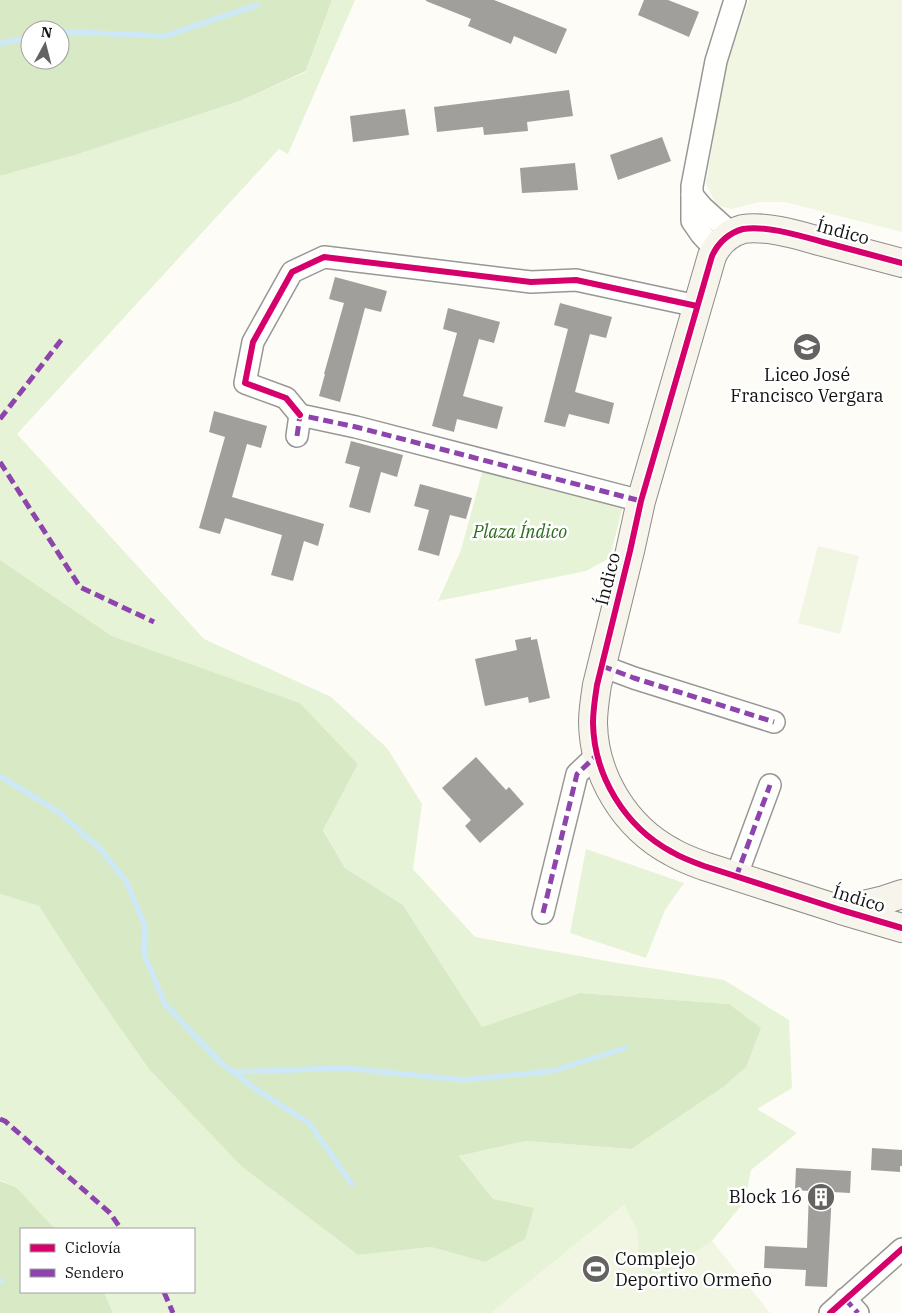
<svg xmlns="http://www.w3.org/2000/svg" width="902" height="1313" viewBox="0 0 902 1313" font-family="'IBM Plex Serif',serif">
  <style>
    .green { fill: #e7f3d7 }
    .forest { fill: #d8eac5; fill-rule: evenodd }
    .pitch { fill: #f0f6e1 }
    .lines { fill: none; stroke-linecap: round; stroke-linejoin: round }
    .stream { stroke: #cde8f7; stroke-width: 5.5 }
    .building { fill: #a19f9c }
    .street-casing { stroke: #979795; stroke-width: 24 }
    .secondary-casing { stroke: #8e8d8b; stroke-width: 30 }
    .street { stroke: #fffffe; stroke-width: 21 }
    .secondary { stroke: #f6f4eb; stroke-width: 28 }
    .quiet { stroke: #8e44ad; stroke-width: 5; stroke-dasharray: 10 5; stroke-linecap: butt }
    .cycleway-casing { stroke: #fff; stroke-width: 9 }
    .cycleway { stroke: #d6006c; stroke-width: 6 }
    .labels { text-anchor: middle; stroke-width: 5; stroke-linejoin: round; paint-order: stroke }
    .street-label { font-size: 18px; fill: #111; stroke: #fff }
    .poi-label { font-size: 18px; fill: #111; stroke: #fff }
    .park-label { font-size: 18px; font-style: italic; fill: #2f6b1f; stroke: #fff }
  </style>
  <rect width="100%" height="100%" fill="#fdfcf7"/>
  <g class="green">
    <path d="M 332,0 L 355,0 L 288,154 L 279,149 L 17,434 L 204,639 L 331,697 L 387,748 L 422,804 L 413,869 L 475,937 L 612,962 L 724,980 L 789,1020 L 792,1088 L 757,1109 L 797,1133 L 751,1170 L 745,1201 L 712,1241 L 655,1281 L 638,1257 L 637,1230 L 624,1205 L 491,1313 L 113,1313 L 104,1292 L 194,1292 L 194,1229 L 55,1229 L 16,1187 L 0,1180 L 0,894 L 39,906 L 82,973 L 149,1068 L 242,1167 L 358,1255 L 431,1247 L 485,1262 L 493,1199 L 459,1156 L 526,1141 L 631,1149 L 728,1004 L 580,993 L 482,1027 L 403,905 L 345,868 L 323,829 L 358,764 L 300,703 L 112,636 L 0,560 L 0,176 L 75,155 L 240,101 L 306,72 Z"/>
    <path d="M 483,469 L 623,505 L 610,558 L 586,571 L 438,601 L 461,550 Z"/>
    <path d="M 586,849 L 684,883 L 665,910 L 646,958 L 570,933 Z"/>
  </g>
  <g class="forest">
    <path d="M 0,0 L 332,0 L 306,71 L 240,101 L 75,155 L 0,176 ZM 30,30 L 60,30 L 60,60 L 30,60 Z"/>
    <path d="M 0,560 L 112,636 L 300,703 L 358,764 L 323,830 L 345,868 L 403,905 L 482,1027 L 580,993 L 729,1004 L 761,1028 L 746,1067 L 723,1087 L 631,1149 L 526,1141 L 459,1156 L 493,1199 L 534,1208 L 525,1239 L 485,1262 L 431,1247 L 358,1255 L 242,1167 L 149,1069 L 82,973 L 39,906 L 0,894 Z"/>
    <path d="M 0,1181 L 16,1187 L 55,1229 L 21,1229 L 21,1292 L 104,1292 L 113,1313 L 0,1313 Z"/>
  </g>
  <g class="pitch">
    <path d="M 749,0 L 902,0 L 902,232 L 785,202 L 759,202 L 732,209 L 716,205 L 706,183 L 725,71 Z"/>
    <path d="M 818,546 L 859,556 L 840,634 L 798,623 Z"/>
    <path d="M 624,1205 L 637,1230 L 638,1257 L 655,1281 L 712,1241 L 770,1313 L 491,1313 Z"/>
  </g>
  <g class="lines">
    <g class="stream">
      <path d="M 60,34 L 69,32 L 165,36 L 257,5"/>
      <path d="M 0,43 L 30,38"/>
      <path d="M 0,776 L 60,813 L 101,850 L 126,881 L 145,926 L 144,954 L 165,1004 L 193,1034 L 221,1063 L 260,1092 L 309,1123 L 352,1184"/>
      <path d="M 233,1072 L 345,1068 L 463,1080 L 553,1071 L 625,1048"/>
      <path d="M 0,1281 L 1,1281"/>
    </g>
  </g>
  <g class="building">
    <path d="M 426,0 L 494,0 L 567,29 L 556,54 L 514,36 L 511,44 L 468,26 L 471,19 L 426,1 Z"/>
    <path d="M 644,0 L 668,0 L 699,12 L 689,37 L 638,15 Z"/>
    <path d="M 569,90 L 573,116 L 527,122 L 528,131 L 484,135 L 483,127 L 437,132 L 434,107 Z"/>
    <path d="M 405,109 L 409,135 L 353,142 L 350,116 Z"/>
    <path d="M 662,137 L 671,161 L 618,180 L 610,155 Z"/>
    <path d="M 575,163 L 578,190 L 522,193 L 520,168 Z"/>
    <path d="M 335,277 L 387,291 L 381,312 L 365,308 L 340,402 L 319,396 L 325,374 L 324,374 L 344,303 L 329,299 Z"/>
    <path d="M 560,303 L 612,317 L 606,338 L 590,334 L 575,392 L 614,403 L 609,424 L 569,414 L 565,427 L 544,422 L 568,329 L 554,325 Z"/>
    <path d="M 448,308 L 500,322 L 494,343 L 479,339 L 463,396 L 503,407 L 497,429 L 457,419 L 454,432 L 432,426 L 457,333 L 443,329 Z"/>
    <path d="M 214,411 L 267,426 L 261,448 L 247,444 L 232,497 L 324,524 L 318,546 L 304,541 L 293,581 L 271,575 L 282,535 L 225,518 L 220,534 L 199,528 L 225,437 L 209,432 Z"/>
    <path d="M 351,441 L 403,455 L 397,477 L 381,472 L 370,513 L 349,507 L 360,467 L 345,463 Z"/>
    <path d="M 420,484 L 472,498 L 466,519 L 450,515 L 439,556 L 418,550 L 429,510 L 414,506 Z"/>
    <path d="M 531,637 L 531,640 L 537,639 L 550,698 L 529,703 L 528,697 L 485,706 L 475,659 L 517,650 L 515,640 Z"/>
    <path d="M 476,757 L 506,790 L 509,787 L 524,804 L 480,843 L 465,826 L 471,820 L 442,788 Z"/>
    <path d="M 872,1148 L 902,1150 L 902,1166 L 900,1166 L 900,1172 L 871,1170 Z"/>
    <path d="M 796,1168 L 851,1171 L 850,1193 L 832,1192 L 827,1287 L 805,1286 L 806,1270 L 764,1268 L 765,1246 L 807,1248 L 809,1191 L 795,1190 Z"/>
  </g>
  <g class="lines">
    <defs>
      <g id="street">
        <path d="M 692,195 L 702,207 L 732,234"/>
        <path d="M 715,249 L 701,234 L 692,221 L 692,186 L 716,61 L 735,0"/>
        <path d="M 300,415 L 286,398 L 245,383 L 253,342 L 292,272 L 324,257 L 531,282 L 576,280 L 697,306"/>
        <path d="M 297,436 L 300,415 L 356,427 L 641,501"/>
        <path d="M 602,666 L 634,678 L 774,722"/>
        <path d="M 736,877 L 770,785"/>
        <path d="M 543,913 L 577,774 L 597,755"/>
        <path d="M 845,1299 L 858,1313"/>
        <path d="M 830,1313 L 902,1249"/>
      </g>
      <g id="secondary">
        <path d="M 902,263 C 876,256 849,249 823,242 C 801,236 766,225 743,229 C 729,233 718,243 712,256 L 641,501 L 630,551 L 597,685 C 595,698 593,710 593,723 C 594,776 625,827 672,852 C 682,858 693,862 704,866 L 841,910 L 902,928"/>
        <path d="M 842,910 L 884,900 L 902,894"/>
      </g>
    </defs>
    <use href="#street" class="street-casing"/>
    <use href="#secondary" class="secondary-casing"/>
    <use href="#street" class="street"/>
    <use href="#secondary" class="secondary"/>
    <g class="quiet">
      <path d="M 0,419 L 62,339"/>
      <path d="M 297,436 L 300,415 L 356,427 L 641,501"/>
      <path d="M 0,462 L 80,587 L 154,622"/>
      <path d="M 602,666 L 634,678 L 774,722"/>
      <path d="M 736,877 L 770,785"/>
      <path d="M 543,913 L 577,774 L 597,755"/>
      <path d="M 0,1119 L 5,1121 L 110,1213 L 121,1229"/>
      <path d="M 164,1292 L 173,1313"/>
      <path d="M 845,1299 L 858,1313"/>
    </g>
    <defs>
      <g id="cycleway">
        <path d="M 902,263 C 876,256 849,249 823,242 C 801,236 766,225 743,229 C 729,233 718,243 712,256 L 641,501 L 630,551 L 597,685 C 595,698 593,710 593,723 C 594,776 625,827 672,852 C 682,858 693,862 704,866 L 841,910 L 902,928"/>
        <path d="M 300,415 L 286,398 L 245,383 L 253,342 L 292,272 L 324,257 L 531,282 L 576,280 L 697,306"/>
        <path d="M 830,1313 L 902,1249"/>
      </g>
    </defs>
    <use href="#cycleway" class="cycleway-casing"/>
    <use href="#cycleway" class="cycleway"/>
  </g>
  <defs>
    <symbol id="school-disc" viewBox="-11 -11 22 22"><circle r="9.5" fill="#646362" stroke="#fff"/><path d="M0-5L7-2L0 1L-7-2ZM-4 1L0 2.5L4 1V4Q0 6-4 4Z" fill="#fff"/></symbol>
    <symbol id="building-disc" viewBox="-11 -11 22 22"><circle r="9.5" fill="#646362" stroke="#fff"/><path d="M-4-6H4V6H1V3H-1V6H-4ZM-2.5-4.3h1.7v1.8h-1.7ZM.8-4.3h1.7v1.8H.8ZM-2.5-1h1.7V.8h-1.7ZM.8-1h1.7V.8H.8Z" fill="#fff"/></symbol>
    <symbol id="stadium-disc" viewBox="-11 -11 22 22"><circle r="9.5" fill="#646362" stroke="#fff"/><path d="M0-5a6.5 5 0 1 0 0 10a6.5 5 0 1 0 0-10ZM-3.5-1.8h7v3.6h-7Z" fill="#fff"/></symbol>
  </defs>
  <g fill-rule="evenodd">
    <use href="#school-disc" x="791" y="331" width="32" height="32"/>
    <use href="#building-disc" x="805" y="1181" width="32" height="32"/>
    <use href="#stadium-disc" x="580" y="1253" width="32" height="32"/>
  </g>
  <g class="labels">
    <g class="street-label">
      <text transform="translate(843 232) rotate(15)" y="6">Índico</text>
      <text transform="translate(608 579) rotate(-76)" y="6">Índico</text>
      <text transform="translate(859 899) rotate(17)" y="6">Índico</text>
    </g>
    <g class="poi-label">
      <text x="807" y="381">Liceo José<tspan x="807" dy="21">Francisco Vergara</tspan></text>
      <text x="802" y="1203" text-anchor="end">Block 16</text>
      <text x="615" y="1265" text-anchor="start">Complejo<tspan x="615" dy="21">Deportivo Ormeño</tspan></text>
    </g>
    <g class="park-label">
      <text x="520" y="538">Plaza Índico</text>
    </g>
  </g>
  <rect x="20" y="1228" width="175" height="65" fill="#ffffff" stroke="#a0a0a0"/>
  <rect x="30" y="1244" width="25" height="8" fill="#d6006c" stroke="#a0a0a0"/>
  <text x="65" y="1253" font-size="15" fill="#111111">Ciclovía</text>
  <rect x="30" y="1269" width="25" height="8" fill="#8e44ad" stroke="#a0a0a0"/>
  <text x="65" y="1278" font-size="15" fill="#111111">Sendero</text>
  <g transform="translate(45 45) rotate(7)"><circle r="24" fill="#ffffff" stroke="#a0a0a0"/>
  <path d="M0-4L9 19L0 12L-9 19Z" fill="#646362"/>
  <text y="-8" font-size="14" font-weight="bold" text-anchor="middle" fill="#111111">N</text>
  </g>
</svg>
